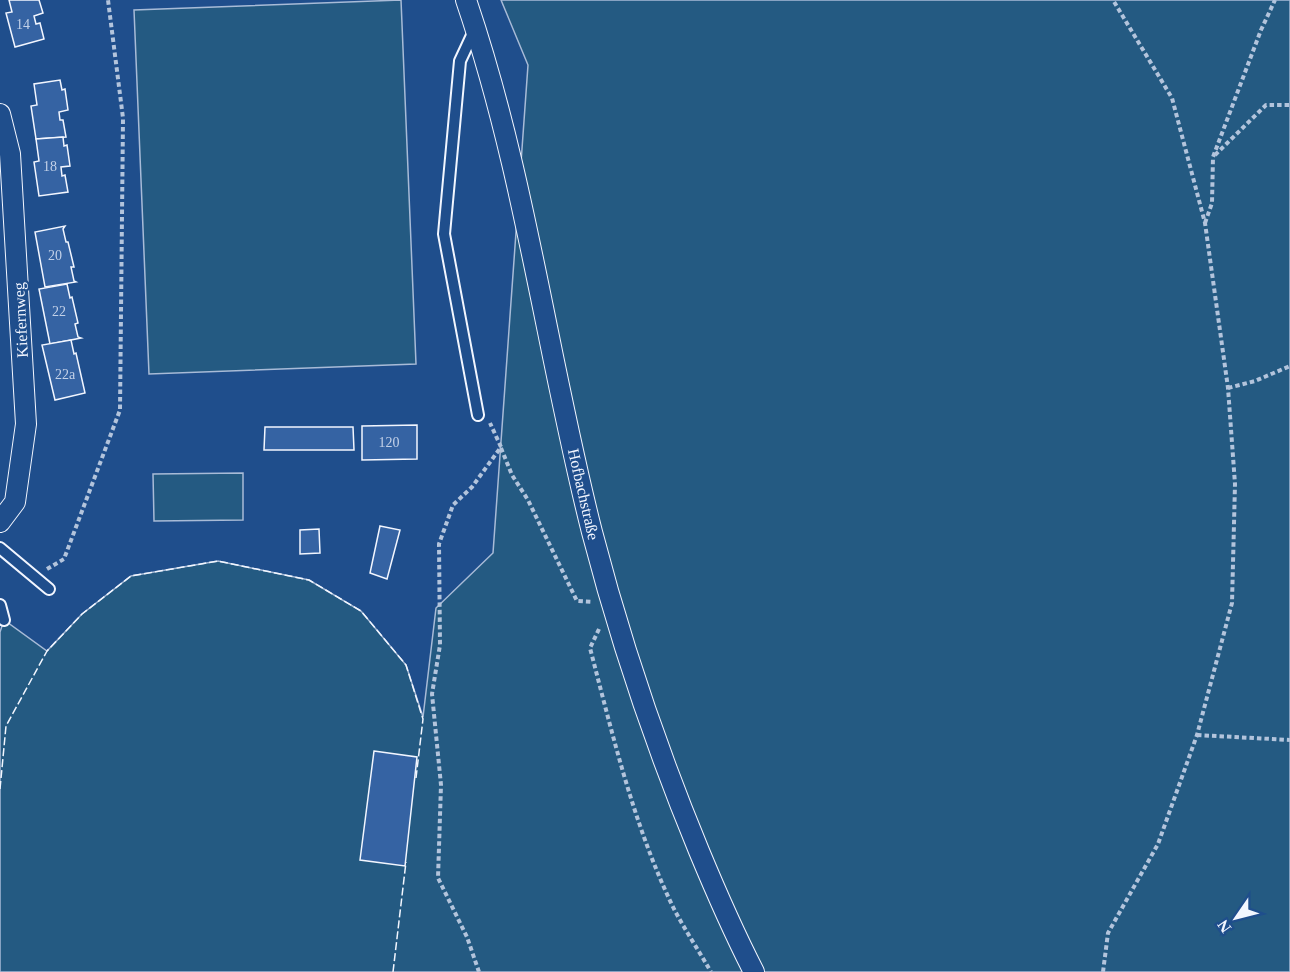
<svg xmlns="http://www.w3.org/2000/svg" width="1290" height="972" viewBox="0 0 1290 972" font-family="Georgia,serif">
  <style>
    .green { fill: #245a82; stroke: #a8bbd7; stroke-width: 1.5 }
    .building { fill: #3563a3; stroke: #f2f6ff; stroke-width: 1.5 }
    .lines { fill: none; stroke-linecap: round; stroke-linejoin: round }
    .service-casing { stroke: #f2f6ff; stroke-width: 14 }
    .minor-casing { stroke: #f2f6ff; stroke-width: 22 }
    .path { stroke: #b3c4dc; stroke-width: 4; stroke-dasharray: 4.5 3; stroke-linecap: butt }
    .service { stroke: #1f4e8c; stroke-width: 10 }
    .minor { stroke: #1f4e8c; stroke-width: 20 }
    .fence { stroke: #f2f6ff; stroke-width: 1.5; stroke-dasharray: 8 3; stroke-linecap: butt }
    .labels { text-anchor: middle; stroke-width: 4.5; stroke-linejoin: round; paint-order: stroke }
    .number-label { font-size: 14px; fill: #c3d1e8 }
    .street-label { font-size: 16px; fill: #f2f6ff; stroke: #1f4e8c }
  </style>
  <rect width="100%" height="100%" fill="#1f4e8c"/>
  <g class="green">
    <path d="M 401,0 L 416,364 L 149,374 L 134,10 Z"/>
    <path d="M 501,0 L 1290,0 L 1290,972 L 0,972 L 0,632 L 4,620 L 47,651 L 82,614 L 131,576 L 218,561 L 309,580 L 361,611 L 406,665 L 423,717 L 436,608 L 493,553 L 528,65 Z"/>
    <path d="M 243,473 L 243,520 L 154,521 L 153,474 Z"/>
  </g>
  <g class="building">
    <path d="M 9,0 L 39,0 L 43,13 L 34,16 L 36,24 L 40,23 L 44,39 L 15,47 L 6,13 L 12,12 Z"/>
    <path d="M 60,80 L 62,90 L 65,89 L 68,110 L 59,112 L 60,120 L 63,120 L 66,137 L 36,139 L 31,106 L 37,105 L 34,84 Z"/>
    <path d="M 63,137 L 64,146 L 67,145 L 70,166 L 61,167 L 62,176 L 65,175 L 68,192 L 39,196 L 34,162 L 39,161 L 36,139 Z"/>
    <path d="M 65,226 L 63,229 L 66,242 L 68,242 L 74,267 L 71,267 L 74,281 L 76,282 L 45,287 L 35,232 Z"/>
    <path d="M 67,284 L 70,298 L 72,297 L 78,323 L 75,324 L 78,337 L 81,338 L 50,344 L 39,289 Z"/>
    <path d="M 71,340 L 74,354 L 76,353 L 85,393 L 55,400 L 42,345 Z"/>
    <path d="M 417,425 L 417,459 L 362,460 L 362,426 Z"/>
    <path d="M 265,427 L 353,427 L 354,450 L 264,450 Z"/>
    <path d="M 380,526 L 400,530 L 387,579 L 370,573 Z"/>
    <path d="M 319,529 L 320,553 L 300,554 L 300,530 Z"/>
    <path d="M 374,751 L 417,757 L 405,866 L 360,860 Z"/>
  </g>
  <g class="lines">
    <defs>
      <g id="service">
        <path d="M 474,31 L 460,61 L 444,234 L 478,415"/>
        <path d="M 0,548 L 49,589"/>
        <path d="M 0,605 L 4,620"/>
      </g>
      <g id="minor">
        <path d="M 466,0 C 525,173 547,355 592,532 C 620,640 656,747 699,851 C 716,892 734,933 754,972"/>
        <path d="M 0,114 L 10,154 L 26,424 L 15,502 L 0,522"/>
      </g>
    </defs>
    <use href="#service" class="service-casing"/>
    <use href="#minor" class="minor-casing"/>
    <g class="path">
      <path d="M 1215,155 L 1266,105 L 1290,105"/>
      <path d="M 1205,223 L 1212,203 L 1213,157 L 1261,30 L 1275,0"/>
      <path d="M 1228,388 L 1255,381 L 1290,366"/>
      <path d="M 501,448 L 512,475 L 528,500 L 577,601 L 593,602"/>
      <path d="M 47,569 L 64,559 L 120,410 L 123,118 L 108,0"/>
      <path d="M 599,629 L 590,648 C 613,736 634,827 674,909 C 685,930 699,951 711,972"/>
      <path d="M 1197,735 L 1290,740"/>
      <path d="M 479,972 L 467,937 L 438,878 L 441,785 L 432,694 L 440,645 L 439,544 L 453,505 L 472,487 L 501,447 L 490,423"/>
      <path d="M 1103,972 L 1108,933 L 1158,844 L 1197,735 L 1232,603 L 1235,484 L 1228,388 L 1205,223 L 1172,98 L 1113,0"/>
    </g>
    <use href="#service" class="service"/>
    <use href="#minor" class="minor"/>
    <g class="fence">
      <path d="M 0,789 L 6,726 L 47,651 L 82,614 L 131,576 L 218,561 L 309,580 L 361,611 L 406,665 L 423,719 L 416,778"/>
      <path d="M 393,972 L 406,862"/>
    </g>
  </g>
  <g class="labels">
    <g class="number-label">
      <text x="23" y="29">14</text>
      <text x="50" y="171">18</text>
      <text x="55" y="260">20</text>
      <text x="59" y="316">22</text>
      <text x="65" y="379">22a</text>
      <text x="389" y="447">120</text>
    </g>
    <g class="street-label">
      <text transform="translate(20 320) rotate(-93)" y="6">Kiefernweg</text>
      <text transform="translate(584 494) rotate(77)" y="6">Hofbachstraße</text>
    </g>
  </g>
  <g transform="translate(1236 918) rotate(235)" stroke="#1f4e8c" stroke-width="4.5" paint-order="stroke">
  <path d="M0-4.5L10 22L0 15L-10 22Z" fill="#f2f6ff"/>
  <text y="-9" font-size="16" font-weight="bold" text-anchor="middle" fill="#f2f6ff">N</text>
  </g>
</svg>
